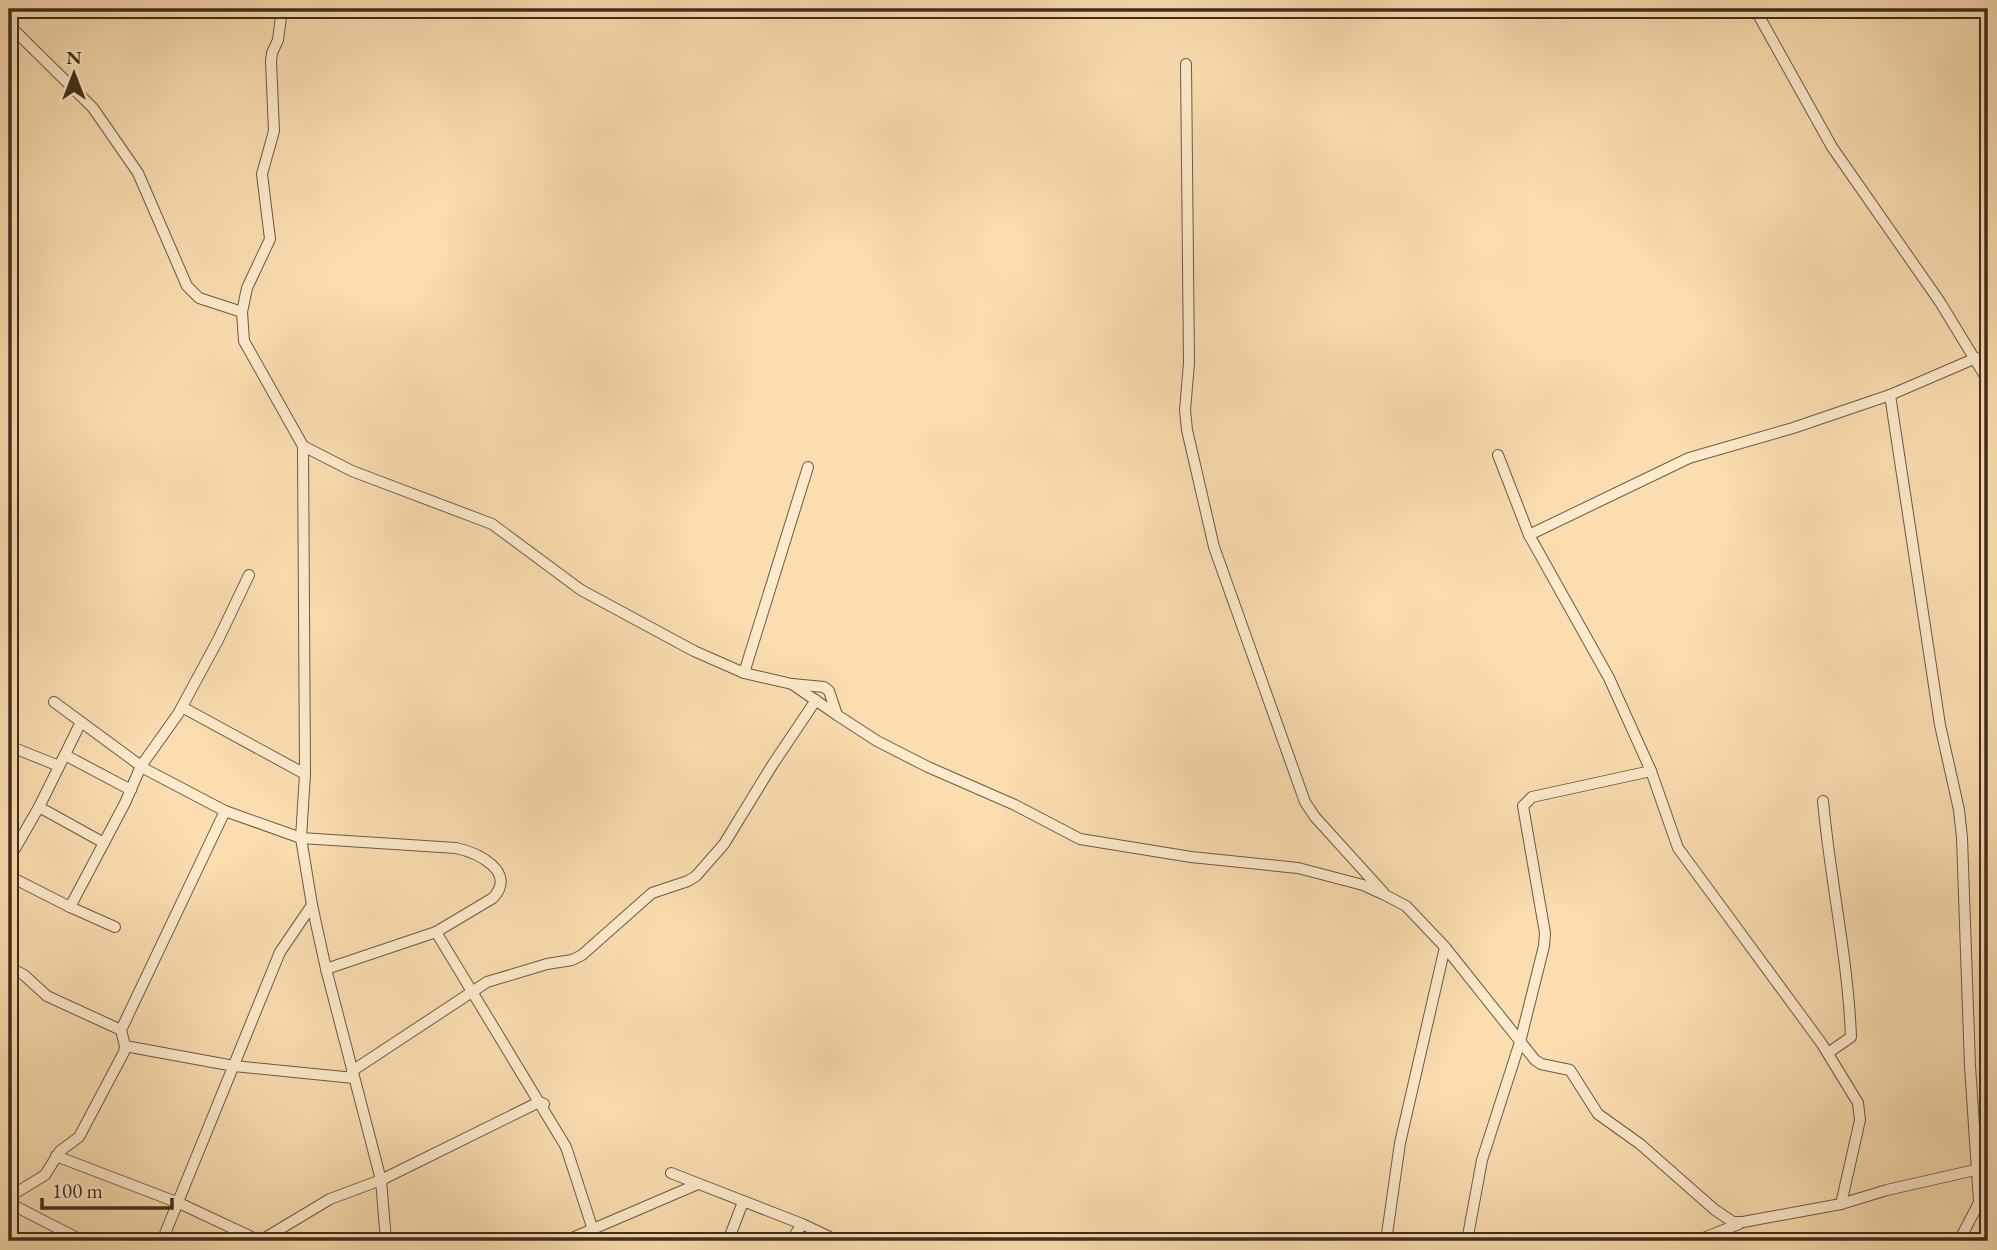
<svg xmlns="http://www.w3.org/2000/svg" width="1997" height="1250" viewBox="0 0 1997 1250" font-family="'EB Garamond',serif">
  <style>
    .lines { fill: none; stroke-linecap: round; stroke-linejoin: round }
    .street-casing { stroke: #6e5a40; stroke-width: 12 }
    .street { stroke: #fceacc; stroke-width: 10 }
  </style>
  <rect width="100%" height="100%" fill="#fadeb0"/>
  <filter id="stains"><feTurbulence type="fractalNoise" baseFrequency=".00286" numOctaves="4"/><feColorMatrix values="0 0 0 0 .2 0 0 0 0 .09 0 0 0 0 .02 0 0 0 .5 -.17"/></filter>
  <radialGradient id="worn" r=".72"><stop offset=".6" stop-color="#630" stop-opacity="0"/><stop offset="1" stop-color="#630" stop-opacity=".3"/></radialGradient>
  <g class="lines">
    <defs>
      <g id="street">
        <path d="M 282,9 L 278,40 L 272,53 L 271,61 L 274,131 L 262,174 L 270,239 L 247,288 L 242,312 L 244,341 L 303,446 L 305,774 L 301,838 L 312,905 L 326,969 L 381,1180 L 386,1241"/>
        <path d="M 1755,9 L 1832,147 L 1940,302 L 1988,381"/>
        <path d="M 9,25 L 93,108 L 138,173 L 187,286 L 199,298 L 242,312"/>
        <path d="M 1186,64 L 1189,363 L 1185,410 L 1187,430 L 1214,547 L 1305,802 L 1315,817 L 1383,892"/>
        <path d="M 1976,358 L 1890,395 L 1940,725 L 1959,810 L 1962,838 L 1970,1066 L 1979,1201"/>
        <path d="M 303,446 L 352,471 L 492,524 L 581,590 L 694,651 L 744,673 L 792,684 L 824,687 L 829,691 L 837,715 L 877,741 L 928,767 L 1015,805 L 1080,839 L 1191,857 L 1298,868 L 1363,885 L 1385,895 L 1406,906 L 1445,947 L 1535,1060 L 1541,1064 L 1570,1070 L 1598,1114 L 1640,1144 L 1715,1210 L 1733,1222 L 1743,1222 L 1841,1204 L 1887,1190 L 1988,1167"/>
        <path d="M 1498,455 L 1529,535 L 1609,678 L 1651,771 L 1678,848 L 1822,1044 L 1858,1103 L 1860,1120 L 1841,1204"/>
        <path d="M 1529,535 L 1689,458 L 1793,428 L 1890,395"/>
        <path d="M 744,673 L 808,467"/>
        <path d="M 792,684 L 837,715"/>
        <path d="M 54,702 L 145,769 L 225,811 L 301,838 L 456,848 C 479,853 517,872 493,898 L 436,932 L 326,969"/>
        <path d="M 182,707 L 305,774"/>
        <path d="M 9,746 L 59,766"/>
        <path d="M 65,755 L 131,790"/>
        <path d="M 1823,801 C 1830,879 1848,958 1851,1037 L 1828,1053"/>
        <path d="M 39,807 L 104,843"/>
        <path d="M 9,859 L 39,807 L 81,722"/>
        <path d="M 9,876 L 70,907 L 115,927"/>
        <path d="M 70,907 L 125,803 L 141,766 L 178,714 L 218,640 L 249,575"/>
        <path d="M 436,932 L 566,1147 L 593,1230"/>
        <path d="M 9,967 L 24,975 L 47,996 L 121,1030"/>
        <path d="M 125,1046 L 234,1066 L 354,1078"/>
        <path d="M 352,1071 L 487,982 L 547,964 L 572,960 L 582,955 L 652,893 L 688,881 L 696,876 L 724,844 L 773,764 L 816,700"/>
        <path d="M 56,1156 L 179,1203 L 260,1241"/>
        <path d="M 671,1173 L 802,1224 L 838,1241"/>
        <path d="M 9,1197 L 45,1175 L 60,1151 L 79,1137 L 124,1052 L 125,1046 L 121,1030 L 225,811"/>
        <path d="M 9,1203 L 83,1241"/>
        <path d="M 162,1241 L 280,952 L 312,905"/>
        <path d="M 260,1241 L 330,1199 L 381,1180 L 539,1102 L 544,1104"/>
        <path d="M 565,1241 L 698,1184"/>
        <path d="M 728,1241 L 743,1202"/>
        <path d="M 791,1241 L 802,1224"/>
        <path d="M 1386,1241 L 1400,1143 L 1445,947"/>
        <path d="M 1467,1241 L 1482,1160 L 1520,1042 L 1544,946 L 1545,933 L 1523,806 L 1532,797 L 1651,771"/>
        <path d="M 1696,1241 L 1739,1224"/>
        <path d="M 1959,1241 L 1984,1193 L 1988,1189"/>
      </g>
    </defs>
    <use href="#street" class="street-casing"/>
    <use href="#street" class="street"/>
  </g>
  <rect width="1997" height="1250" fill="none" stroke="#fadeb0" stroke-width="35"/>
  <rect x="10" y="10" width="1976" height="1229" fill="none" stroke="#3f2e1b" stroke-width="3.5"/>
  <rect x="18" y="18" width="1962" height="1215" fill="none" stroke="#3f2e1b" stroke-width="2"/>
  <g transform="translate(74 74)" stroke="#fceacc" stroke-width="5" paint-order="stroke">
  <path d="M0-5L12 26L0 18L-12 26Z" fill="#3f2e1b"/>
  <text y="-10" font-size="19" font-weight="bold" text-anchor="middle" fill="#3f2e1b">N</text>
  </g>
  <path d="M42 1198v10h130v-10" fill="none" stroke="#3f2e1b" stroke-width="3.5"/>
  <text x="52" y="1198" font-size="21" fill="#3f2e1b" stroke="#fceacc" stroke-width="5" paint-order="stroke">100 m</text>
  <rect width="100%" height="100%" filter="url(#stains)"/>
  <rect width="100%" height="100%" fill="url(#worn)"/>
</svg>
